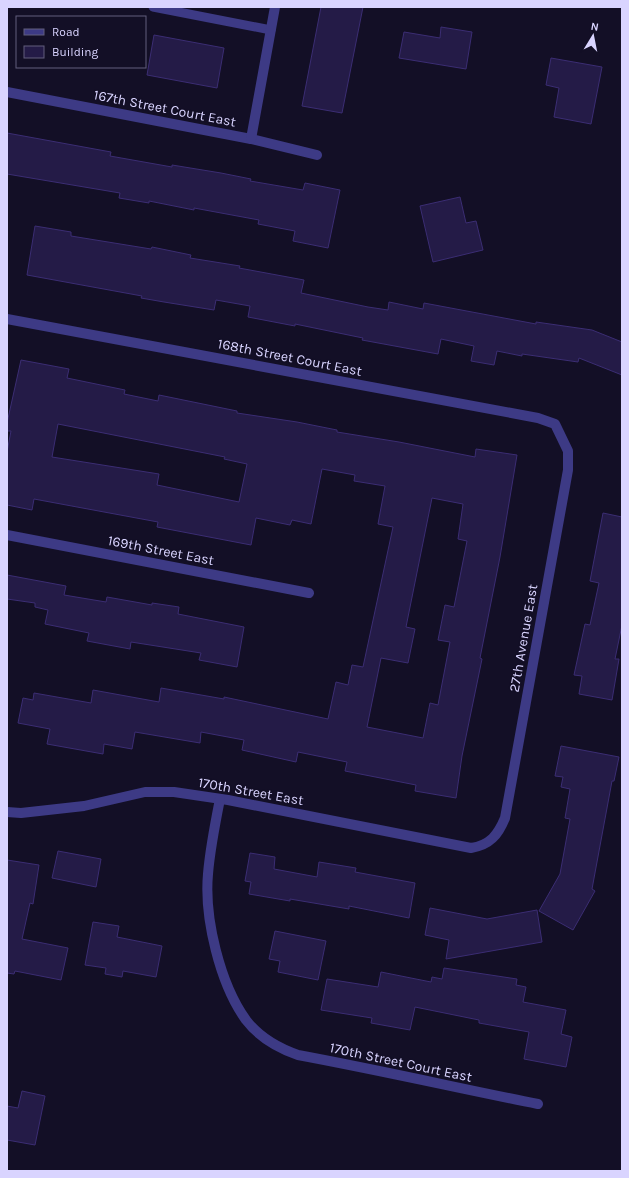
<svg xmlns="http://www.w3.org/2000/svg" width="629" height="1178" viewBox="0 0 629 1178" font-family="Karla,sans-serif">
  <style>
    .building { fill: #241b47; stroke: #3b2d73; fill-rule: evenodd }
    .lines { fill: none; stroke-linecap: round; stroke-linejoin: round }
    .lane { stroke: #3d3a85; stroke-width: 9 }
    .street { stroke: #3d3a85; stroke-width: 10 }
    .labels { text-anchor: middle; stroke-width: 3; stroke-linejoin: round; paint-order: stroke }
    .street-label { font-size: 14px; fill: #d9d4ff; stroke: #130f26 }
  </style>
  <rect width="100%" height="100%" fill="#130f26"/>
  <g class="building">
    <path d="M 321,7 L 363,7 L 342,113 L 302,106 Z"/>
    <path d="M 441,27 L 472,32 L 466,69 L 399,58 L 404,32 L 440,38 Z"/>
    <path d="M 154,35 L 224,48 L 217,88 L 147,75 Z"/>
    <path d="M 551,58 L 602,67 L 591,124 L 554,117 L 559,88 L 546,85 Z"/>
    <path d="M 7,133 L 111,152 L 110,156 L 172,167 L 172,165 L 221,173 L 251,179 L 250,181 L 303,190 L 305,183 L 340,190 L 328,248 L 293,241 L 295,231 L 258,224 L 259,220 L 194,208 L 194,210 L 149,201 L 149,203 L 119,198 L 120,193 L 7,174 Z"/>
    <path d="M 460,197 L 466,223 L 476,221 L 483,250 L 433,262 L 420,206 Z"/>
    <path d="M 35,226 L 71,232 L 71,236 L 151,249 L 152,247 L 191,255 L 190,258 L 240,266 L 239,268 L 304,280 L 301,293 L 368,307 L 388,310 L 389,302 L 423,309 L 424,303 L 536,324 L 536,322 L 592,330 L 622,342 L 622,375 L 579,358 L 578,362 L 522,354 L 522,356 L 497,351 L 494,365 L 471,361 L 474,346 L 441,339 L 438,354 L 362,340 L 363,338 L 295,324 L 295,326 L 248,317 L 250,306 L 216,300 L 214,310 L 164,302 L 141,298 L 142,296 L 27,275 Z"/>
    <path d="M 21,360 L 69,369 L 67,378 L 125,390 L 124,394 L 158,401 L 159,395 L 237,411 L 237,413 L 297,422 L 337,430 L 337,432 L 399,442 L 475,457 L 476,449 L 517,455 L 500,557 L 480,658 L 482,659 L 462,756 L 456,798 L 415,791 L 416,785 L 345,771 L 347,762 L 298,752 L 296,762 L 242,750 L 244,740 L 201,732 L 200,743 L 135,732 L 132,749 L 104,744 L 103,754 L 47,744 L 50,729 L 18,723 L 23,698 L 33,700 L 34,693 L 91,703 L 93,690 L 159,702 L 161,688 L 224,699 L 224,697 L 328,719 L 336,682 L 348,685 L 352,665 L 363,667 L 393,527 L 378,524 L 385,486 L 354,481 L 355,475 L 322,469 L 311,524 L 292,520 L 290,525 L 256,518 L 251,545 L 157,527 L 158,522 L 34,499 L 32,510 L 7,505 L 7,452 L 11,431 L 7,431 L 7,423 ZM 58,424 L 225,457 L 224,459 L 247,464 L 239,502 L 157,485 L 159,474 L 52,457 ZM 432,498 L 463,504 L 458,539 L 467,541 L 454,607 L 445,605 L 438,640 L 450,642 L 438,705 L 430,703 L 423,738 L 367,727 L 381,658 L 408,663 L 415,629 L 406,627 Z"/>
    <path d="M 603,513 L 622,517 L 622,625 L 615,659 L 619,659 L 612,700 L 579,694 L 582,676 L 574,675 L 585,624 L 590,625 L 599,583 L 590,581 Z"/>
    <path d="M 7,575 L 66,586 L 64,595 L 106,602 L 107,597 L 152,605 L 152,603 L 179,607 L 178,614 L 244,627 L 237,667 L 199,660 L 201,653 L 131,642 L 130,649 L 87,641 L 89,633 L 45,624 L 48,610 L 35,607 L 35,603 L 7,599 Z"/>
    <path d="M 561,746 L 619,757 L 614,781 L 612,781 L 592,889 L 595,891 L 573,930 L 539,911 L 560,874 L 570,819 L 565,818 L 570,789 L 561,787 L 563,777 L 555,776 Z"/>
    <path d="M 58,851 L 101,859 L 96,887 L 52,878 Z"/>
    <path d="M 250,853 L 275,857 L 274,869 L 317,877 L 319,862 L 356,868 L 355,872 L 415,883 L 409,918 L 349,906 L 349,909 L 290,899 L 290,901 L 249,894 L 251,882 L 245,881 Z"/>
    <path d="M 7,860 L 39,865 L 33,904 L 30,903 L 22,939 L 68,948 L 61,980 L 15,971 L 14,974 L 7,973 Z"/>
    <path d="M 430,908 L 487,919 L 537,910 L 542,942 L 446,959 L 449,940 L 425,935 Z"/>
    <path d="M 93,922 L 119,926 L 117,937 L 162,946 L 156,977 L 123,971 L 122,977 L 105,974 L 106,968 L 85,965 Z"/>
    <path d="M 275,931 L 326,941 L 318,980 L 278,972 L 280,961 L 269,959 Z"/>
    <path d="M 444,968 L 517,979 L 516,985 L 526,987 L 523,1002 L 566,1010 L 561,1034 L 572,1037 L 566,1067 L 524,1059 L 529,1032 L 479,1023 L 479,1020 L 415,1007 L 410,1030 L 371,1023 L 372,1018 L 321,1010 L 327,979 L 378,987 L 381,972 L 431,982 L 432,977 L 442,979 Z"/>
    <path d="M 22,1091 L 45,1096 L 35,1145 L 7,1140 L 7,1106 L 18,1108 Z"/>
  </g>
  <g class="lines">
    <path class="lane" d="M 153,7 L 271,30"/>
    <g class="street">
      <path d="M 7,92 L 251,139 L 317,155"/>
      <path d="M 251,139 L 275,7"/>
      <path d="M 7,319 L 538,418 L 555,424 L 568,451 L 568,470 L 505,818 C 498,835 490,845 471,848 L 228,800 L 174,792 L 145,792 L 84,806 L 21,813 L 7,812"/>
      <path d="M 7,535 L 309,593"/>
      <path d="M 220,799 C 215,824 210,849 208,874 C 204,918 220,984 246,1020 C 259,1037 278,1048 298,1055 C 379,1070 458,1088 538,1104"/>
    </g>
  </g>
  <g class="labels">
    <g class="street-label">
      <text transform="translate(165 108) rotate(11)" y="5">167th Street Court East</text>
      <text transform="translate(290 357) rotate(11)" y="5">168th Street Court East</text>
      <text transform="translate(161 550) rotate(11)" y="5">169th Street East</text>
      <text transform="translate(523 638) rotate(-80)" y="5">27th Avenue East</text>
      <text transform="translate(251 791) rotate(10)" y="5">170th Street East</text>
      <text transform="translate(401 1062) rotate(12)" y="5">170th Street Court East</text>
    </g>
  </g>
  <rect width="629" height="1178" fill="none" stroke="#d9d4ff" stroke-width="16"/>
  <rect x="16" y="16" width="130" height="52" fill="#130f26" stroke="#625e7d"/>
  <rect x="24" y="29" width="20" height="6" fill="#3d3a85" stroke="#625e7d"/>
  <text x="52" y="36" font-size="12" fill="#d9d4ff">Road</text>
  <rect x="24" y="46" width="20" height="12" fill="#241b47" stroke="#625e7d"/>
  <text x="52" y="56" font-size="12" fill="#d9d4ff">Building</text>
  <g transform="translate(593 36) rotate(10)" stroke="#130f26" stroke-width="3" paint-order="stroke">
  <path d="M0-3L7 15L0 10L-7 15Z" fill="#d9d4ff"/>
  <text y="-6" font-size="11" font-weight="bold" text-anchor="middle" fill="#d9d4ff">N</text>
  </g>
</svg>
